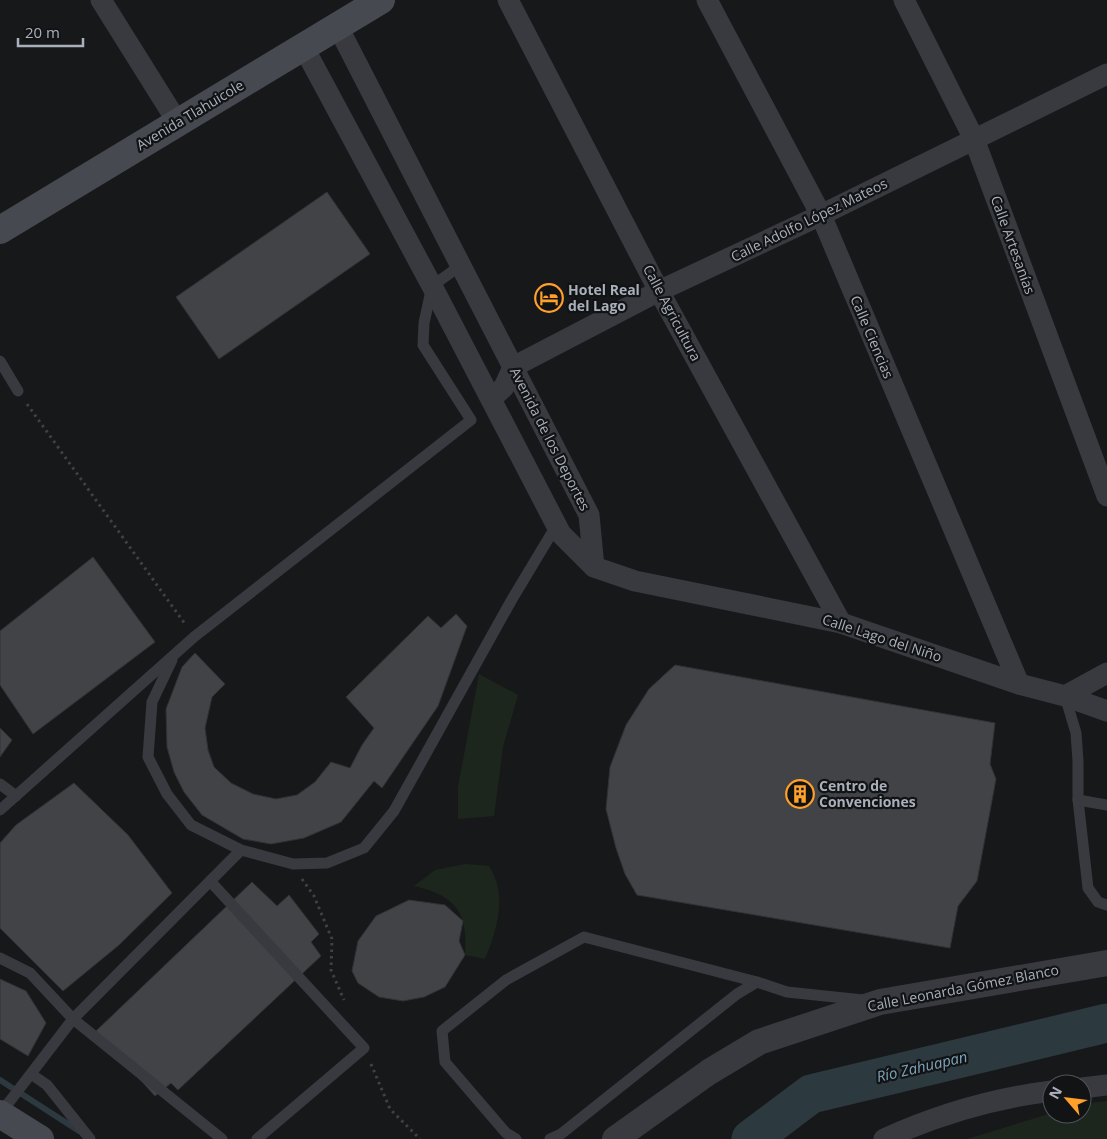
<svg xmlns="http://www.w3.org/2000/svg" width="1107" height="1139" viewBox="0 0 1107 1139" font-family="'Open Sans',sans-serif">
  <style>
    .green { fill: #1d261d }
    .lines { fill: none; stroke-linecap: round; stroke-linejoin: round }
    .stream { stroke: #2c393f; stroke-width: 6 }
    .river { stroke: #2c393f; stroke-width: 39 }
    .building { fill: #414347; stroke: #313236 }
    .path { stroke: #3e4146; stroke-width: 3; stroke-dasharray: 2.5 4; stroke-linecap: butt }
    .service { stroke: #383a3f; stroke-width: 11 }
    .minor { stroke: #383a3f; stroke-width: 21 }
    .tertiary { stroke: #383a3f; stroke-width: 26 }
    .secondary { stroke: #464950; stroke-width: 28 }
    .labels { text-anchor: middle; stroke-width: 4.5; stroke-linejoin: round; paint-order: stroke }
    .street-label { font-size: 14px; fill: #a9b0bb; stroke: #121315 }
    .poi-label { font-size: 14px; font-weight: bold; fill: #a9b0bb; stroke: #121315; text-anchor: start }
    .water-label { font-size: 15px; font-style: italic; fill: #7da3b9; stroke: #121315 }
  </style>
  <rect width="100%" height="100%" fill="#17181a"/>
  <g class="green">
    <path d="M 479,674 L 518,695 L 503,747 L 494,816 L 458,819 L 458,787 Z"/>
    <path d="M 465,864 L 489,866 C 508,895 497,930 485,959 L 465,955 C 468,913 457,896 414,886 L 435,870 Z"/>
    <path d="M 1107,1101 L 1107,1139 L 967,1139 L 1052,1113 L 1082,1114 L 1082,1104 Z"/>
  </g>
  <g class="lines">
    <path class="stream" d="M 0,1080 L 79,1131"/>
    <path class="river" d="M 751,1139 L 811,1094 L 1107,1023"/>
  </g>
  <g class="building">
    <path d="M 327,192 L 370,254 L 219,359 L 176,297 Z"/>
    <path d="M 93,557 L 155,642 L 33,734 L 0,685 L 0,631 Z"/>
    <path d="M 456,614 L 467,626 L 438,706 L 382,788 L 374,781 L 341,822 L 304,838 L 271,844 L 243,839 L 202,815 L 184,792 L 174,772 L 167,747 L 166,709 L 182,667 L 195,653 L 225,684 L 212,697 L 205,728 L 208,750 L 214,767 L 231,783 L 253,794 L 276,799 L 297,795 L 315,782 L 331,762 L 350,768 L 362,745 L 374,728 L 346,697 L 428,616 L 441,628 Z"/>
    <path d="M 675,665 L 995,723 L 990,764 L 996,779 L 977,881 L 958,906 L 950,948 L 637,895 L 625,874 L 616,848 L 606,809 L 610,767 L 626,725 L 649,689 Z"/>
    <path d="M 0,728 L 12,740 L 0,757 Z"/>
    <path d="M 74,783 L 128,835 L 172,893 L 119,945 L 63,991 L 0,928 L 0,843 L 16,825 Z"/>
    <path d="M 252,882 L 277,906 L 289,895 L 319,934 L 311,942 L 321,956 L 178,1090 L 171,1083 L 155,1096 L 96,1031 Z"/>
    <path d="M 409,900 L 445,905 L 463,921 L 459,941 L 465,955 L 445,987 L 424,997 L 403,1001 L 379,997 L 358,983 L 352,971 L 358,941 L 376,916 Z"/>
    <path d="M 0,979 L 26,991 L 46,1023 L 28,1056 L 0,1039 Z"/>
  </g>
  <g class="lines">
    <g class="path">
      <path d="M 27,404 L 185,624"/>
      <path d="M 302,879 L 314,896 L 332,939 L 331,970 L 344,1000"/>
      <path d="M 371,1064 L 390,1109 L 420,1139"/>
    </g>
    <g class="service">
      <path d="M 0,361 L 18,391"/>
      <path d="M 172,660 L 152,702 L 148,757 L 167,794 L 191,825 L 241,850 L 293,864 L 327,863 L 364,848 L 394,811 L 511,601 L 556,526"/>
      <path d="M 1065,696 L 1076,733 L 1078,761 L 1078,800 L 1088,888 L 1098,902 L 1107,905"/>
      <path d="M 0,784 L 16,796"/>
      <path d="M 1078,800 L 1107,805"/>
      <path d="M 0,810 L 194,637 L 471,420 L 423,345 L 424,323 L 432,286 L 460,266"/>
      <path d="M 210,881 L 364,1048 L 257,1139"/>
      <path d="M 0,958 L 30,973 L 73,1019 L 222,1139"/>
      <path d="M 31,1074 L 47,1085 L 90,1139"/>
      <path d="M 0,1114 L 73,1019 L 241,850"/>
      <path d="M 516,1139 L 506,1133 L 445,1062 L 442,1031 L 506,980 L 584,937 L 757,982 L 787,992 L 863,1000"/>
      <path d="M 550,1139 L 561,1134 L 737,994 L 757,982"/>
    </g>
    <g class="minor">
      <path d="M 101,0 L 178,123"/>
      <path d="M 508,0 L 659,291 L 841,623"/>
      <path d="M 707,0 L 821,215 L 1019,684"/>
      <path d="M 904,0 L 974,139 L 1107,496"/>
      <path d="M 337,25 L 589,515 L 594,567"/>
      <path d="M 303,46 L 432,286 L 561,534 L 594,567 L 635,581 L 841,623 L 1019,684 L 1065,696 L 1107,711"/>
      <path d="M 491,399 L 504,387 L 513,367 L 659,291 L 821,215 L 1107,74"/>
      <path d="M 1065,696 L 1107,673"/>
      <path d="M 1082,1088 L 1107,1085"/>
      <path d="M 884,1139 C 937,1115 994,1098 1052,1091"/>
    </g>
    <path class="tertiary" d="M 615,1139 L 709,1072 L 759,1042 L 880,1002 L 1107,963"/>
    <g class="secondary">
      <path d="M 0,230 L 381,0"/>
      <path d="M 0,1114 L 40,1139"/>
    </g>
  </g>
  <defs>
    <symbol id="hotel-ring" viewBox="-11 -11 22 22"><circle r="9.5" fill="#121315" stroke="#ffa02a" stroke-width="1.5"/><path d="M-6-4.5h1.5V1H6V5H4.5V3h-9V5H-6ZM-4 0a1.8 1.8 0 1 1 3.6 0ZM.5 0V-2.5h3Q6-2.5 6 0Z" fill="#ffa02a"/></symbol>
    <symbol id="building-ring" viewBox="-11 -11 22 22"><circle r="9.5" fill="#121315" stroke="#ffa02a" stroke-width="1.5"/><path d="M-4-6H4V6H1V3H-1V6H-4ZM-2.5-4.3h1.7v1.8h-1.7ZM.8-4.3h1.7v1.8H.8ZM-2.5-1h1.7V.8h-1.7ZM.8-1h1.7V.8H.8Z" fill="#ffa02a"/></symbol>
  </defs>
  <g fill-rule="evenodd">
    <use href="#hotel-ring" x="533" y="282" width="32" height="32"/>
    <use href="#building-ring" x="784" y="778" width="32" height="32"/>
  </g>
  <g class="labels">
    <g class="street-label">
      <text transform="translate(190 115) rotate(-31)" y="5">Avenida Tlahuicole</text>
      <text transform="translate(809 220) rotate(-26)" y="5">Calle Adolfo López Mateos</text>
      <text transform="translate(1013 245) rotate(70)" y="5">Calle Artesanías</text>
      <text transform="translate(672 313) rotate(62)" y="5">Calle Agricultura</text>
      <text transform="translate(872 337) rotate(67)" y="5">Calle Ciencias</text>
      <text transform="translate(550 439) rotate(63)" y="5">Avenida de los Deportes</text>
      <text transform="translate(882 638) rotate(18)" y="5">Calle Lago del Niño</text>
      <text transform="translate(963 988) rotate(-11)" y="5">Calle Leonarda Gómez Blanco</text>
    </g>
    <g class="poi-label">
      <text x="568" y="295">Hotel Real<tspan x="568" dy="16">del Lago</tspan></text>
      <text x="819" y="791">Centro de<tspan x="819" dy="16">Convenciones</tspan></text>
    </g>
    <g class="water-label">
      <text transform="translate(922 1067) rotate(-13)" y="5">Río Zahuapan</text>
    </g>
  </g>
  <g transform="translate(1067 1099) rotate(298)"><circle r="24" fill="#121315" stroke="#4e5257"/>
  <path d="M0-4L9 19L0 12L-9 19Z" fill="#ffa02a"/>
  <text y="-8" font-size="14" font-weight="bold" text-anchor="middle" fill="#a9b0bb">N</text>
  </g>
  <path d="M18 38v8h65v-8" fill="none" stroke="#a9b0bb" stroke-width="2.5"/>
  <text x="25" y="38" font-size="15" fill="#a9b0bb" stroke="#121315" stroke-width="4" paint-order="stroke">20 m</text>
</svg>
